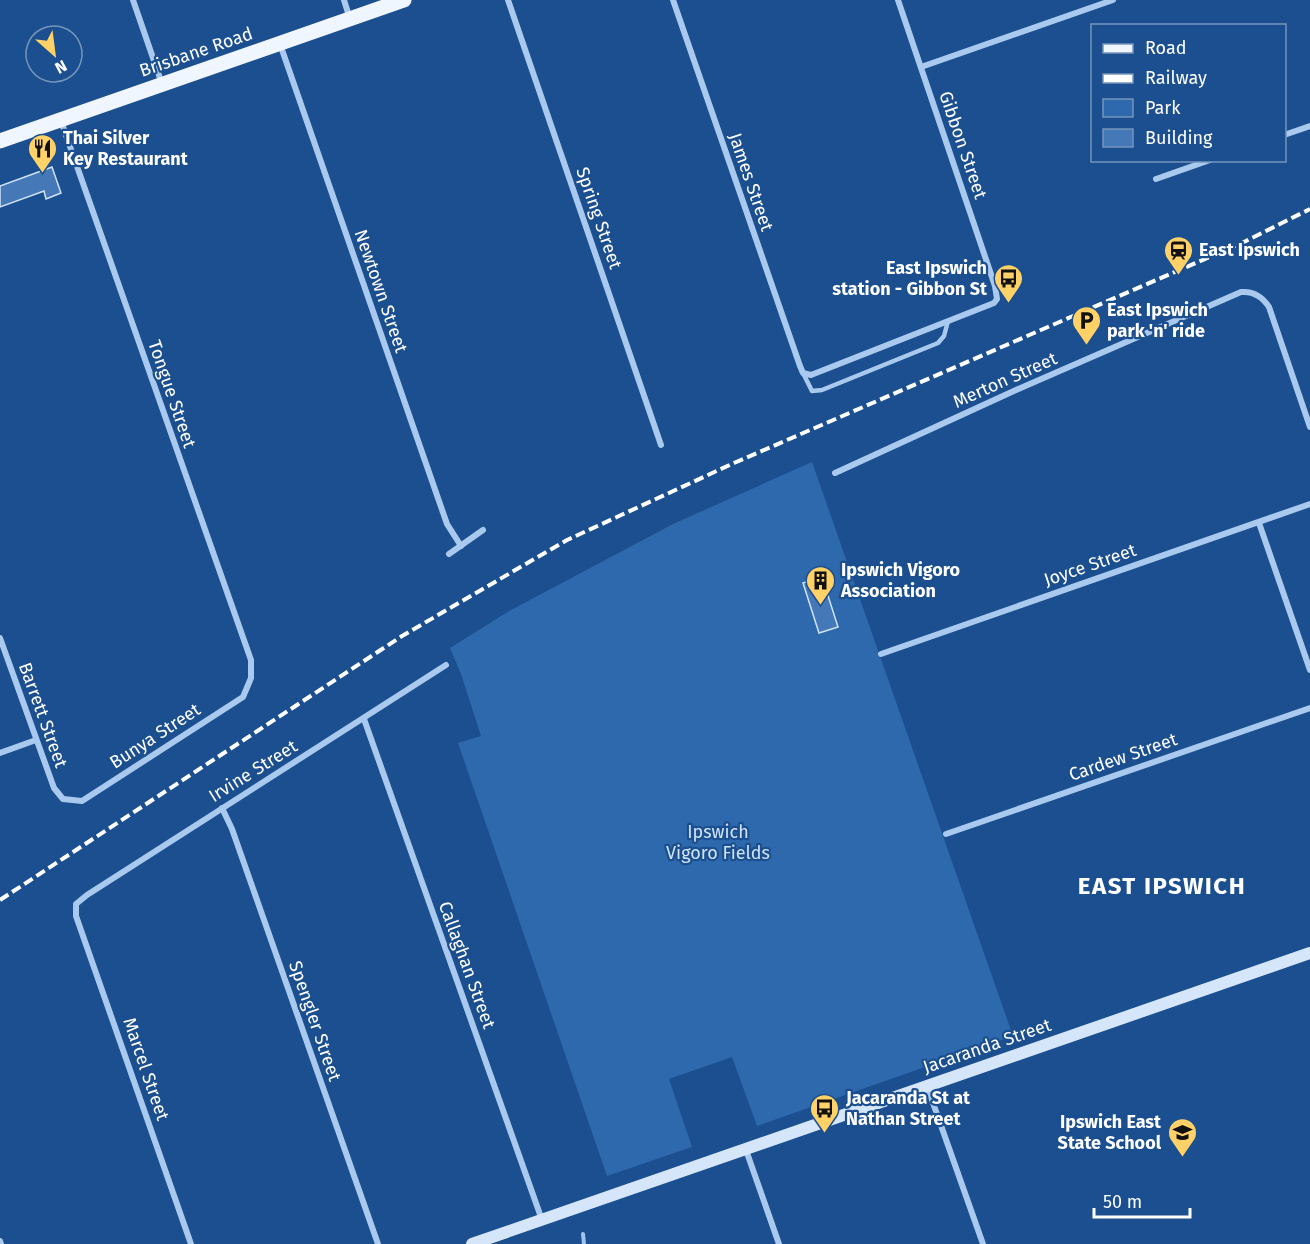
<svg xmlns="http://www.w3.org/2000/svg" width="1310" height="1244" viewBox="0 0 1310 1244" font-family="'Fira Sans',sans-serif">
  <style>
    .green { fill: #2e69ad }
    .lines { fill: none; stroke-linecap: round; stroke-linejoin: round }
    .stream { stroke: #9cc4f0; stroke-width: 4 }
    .building { fill: #4478b7; stroke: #cfe3fa; stroke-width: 1.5 }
    .lane { stroke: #a9c9ee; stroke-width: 4.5 }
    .street { stroke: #a9c9ee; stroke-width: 6 }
    .secondary { stroke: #d6e6fa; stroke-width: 12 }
    .primary { stroke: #f0f6ff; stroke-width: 15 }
    .rail { stroke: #fff; stroke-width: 4; stroke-dasharray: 10 4.5; stroke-linecap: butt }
    .labels { text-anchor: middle; stroke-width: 4.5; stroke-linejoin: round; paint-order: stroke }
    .street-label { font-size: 18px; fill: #fff; stroke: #1b4f8f }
    .poi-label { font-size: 18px; font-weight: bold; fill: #fff; stroke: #1b4f8f; text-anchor: start }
    .park-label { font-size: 18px; fill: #cfe3fa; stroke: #1b4f8f }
    .district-label { font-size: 24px; font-weight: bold; letter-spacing: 1.5px; fill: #fff; stroke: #1b4f8f }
  </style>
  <rect width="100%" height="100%" fill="#1b4f8f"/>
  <path class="green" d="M 812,462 L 1013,1036 L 757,1126 L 732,1057 L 669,1079 L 692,1147 L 607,1176 L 458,743 L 481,736 L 461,674 L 450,648 L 511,610 L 673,524 Z"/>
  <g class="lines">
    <path class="stream" d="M 583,1234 L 584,1244"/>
  </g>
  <g class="building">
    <path d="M 52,167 L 61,193 L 46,199 L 44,191 L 0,207 L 0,186 Z"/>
    <path d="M 822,577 L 838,627 L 819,633 L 803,583 Z"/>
  </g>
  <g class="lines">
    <path class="lane" d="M 803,373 L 812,391 L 822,390 L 938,343 L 944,336 L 948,321"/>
    <g class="street">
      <path d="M 133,0 L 162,84"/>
      <path d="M 344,0 L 350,19"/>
      <path d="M 508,0 L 661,445"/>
      <path d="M 673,0 L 800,366 L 803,373 L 811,375 L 994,303 L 997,299 L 995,286 L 898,0"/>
      <path d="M 280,44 L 447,524 L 461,546"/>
      <path d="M 921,67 L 1113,0"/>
      <path d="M 1284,135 L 1310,126"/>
      <path d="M 1156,179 L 1210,160"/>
      <path d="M 835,473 L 1016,390 L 1241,292 C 1253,291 1262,296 1269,307 L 1310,427"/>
      <path d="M 1259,523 L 1310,670"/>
      <path d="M 449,554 L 483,530"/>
      <path d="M 0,638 L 54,788 L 63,799 L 82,801 L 243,697 L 251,678 L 251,660 L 61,121"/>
      <path d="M 881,654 L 1310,504"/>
      <path d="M 364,719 L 542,1220"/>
      <path d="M 0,753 L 36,740"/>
      <path d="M 222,808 L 232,829 L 378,1244"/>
      <path d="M 946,834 L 1310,708"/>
      <path d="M 927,1086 L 983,1244"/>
      <path d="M 746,1150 L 779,1244"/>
      <path d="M 0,1241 L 1,1244"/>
      <path d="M 191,1244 L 76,916 L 76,904 L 87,895 L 446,665"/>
    </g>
    <path class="secondary" d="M 472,1244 L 1310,953"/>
    <path class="primary" d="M 0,141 L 404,0"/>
    <path class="rail" d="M 0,900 L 402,636 L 567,540 L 734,463 L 1244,242 L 1310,209"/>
  </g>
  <defs>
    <symbol id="restaurant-pin" viewBox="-11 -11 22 30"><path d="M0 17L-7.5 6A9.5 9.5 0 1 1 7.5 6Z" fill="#ffd166" stroke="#1b4f8f"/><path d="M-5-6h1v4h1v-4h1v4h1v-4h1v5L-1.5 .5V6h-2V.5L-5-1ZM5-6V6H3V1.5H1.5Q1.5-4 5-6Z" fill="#111"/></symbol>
    <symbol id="station-pin" viewBox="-11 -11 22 30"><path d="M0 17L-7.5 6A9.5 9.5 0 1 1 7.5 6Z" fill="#ffd166" stroke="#1b4f8f"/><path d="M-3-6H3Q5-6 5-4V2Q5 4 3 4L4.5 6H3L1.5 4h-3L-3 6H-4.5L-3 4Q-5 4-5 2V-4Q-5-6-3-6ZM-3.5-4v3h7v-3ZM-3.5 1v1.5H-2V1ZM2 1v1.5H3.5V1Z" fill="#111"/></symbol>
    <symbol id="bus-pin" viewBox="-11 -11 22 30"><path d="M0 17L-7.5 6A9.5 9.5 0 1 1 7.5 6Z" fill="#ffd166" stroke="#1b4f8f"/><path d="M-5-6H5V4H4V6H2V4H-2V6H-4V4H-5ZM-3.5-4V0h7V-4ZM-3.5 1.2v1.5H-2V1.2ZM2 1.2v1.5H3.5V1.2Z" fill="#111"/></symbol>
    <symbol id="parking-pin" viewBox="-11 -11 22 30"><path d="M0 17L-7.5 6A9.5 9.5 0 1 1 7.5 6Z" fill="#ffd166" stroke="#1b4f8f"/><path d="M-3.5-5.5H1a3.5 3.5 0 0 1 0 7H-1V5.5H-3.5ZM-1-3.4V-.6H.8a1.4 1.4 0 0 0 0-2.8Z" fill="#111"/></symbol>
    <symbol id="building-pin" viewBox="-11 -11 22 30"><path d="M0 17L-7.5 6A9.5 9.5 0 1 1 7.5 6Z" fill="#ffd166" stroke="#1b4f8f"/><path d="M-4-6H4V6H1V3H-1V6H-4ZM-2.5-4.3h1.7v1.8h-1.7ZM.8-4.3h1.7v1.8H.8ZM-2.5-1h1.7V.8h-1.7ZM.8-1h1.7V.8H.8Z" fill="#111"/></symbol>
    <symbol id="school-pin" viewBox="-11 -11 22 30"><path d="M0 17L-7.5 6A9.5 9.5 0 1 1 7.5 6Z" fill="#ffd166" stroke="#1b4f8f"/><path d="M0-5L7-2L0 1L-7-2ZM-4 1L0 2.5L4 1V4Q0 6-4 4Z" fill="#111"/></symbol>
  </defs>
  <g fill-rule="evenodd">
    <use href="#restaurant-pin" x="26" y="132" width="33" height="45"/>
    <use href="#station-pin" x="1162" y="234" width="33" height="45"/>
    <use href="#bus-pin" x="992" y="262" width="33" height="45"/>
    <use href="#parking-pin" x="1070" y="304" width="33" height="45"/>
    <use href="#building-pin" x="804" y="564" width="33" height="45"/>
    <use href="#bus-pin" x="808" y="1092" width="33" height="45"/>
    <use href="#school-pin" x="1166" y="1116" width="33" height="45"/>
  </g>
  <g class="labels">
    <g class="street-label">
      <text transform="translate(196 52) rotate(-19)" y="6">Brisbane Road</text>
      <text transform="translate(963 145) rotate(71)" y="6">Gibbon Street</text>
      <text transform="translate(751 182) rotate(71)" y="6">James Street</text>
      <text transform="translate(599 218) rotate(71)" y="6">Spring Street</text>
      <text transform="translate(381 291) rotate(71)" y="6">Newtown Street</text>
      <text transform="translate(1005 380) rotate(-24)" y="6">Merton Street</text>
      <text transform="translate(172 394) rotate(71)" y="6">Tongue Street</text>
      <text transform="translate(1090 565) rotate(-19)" y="6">Joyce Street</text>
      <text transform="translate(43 715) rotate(70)" y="6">Barrett Street</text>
      <text transform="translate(155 736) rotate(-33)" y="6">Bunya Street</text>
      <text transform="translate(1123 757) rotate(-19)" y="6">Cardew Street</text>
      <text transform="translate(253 771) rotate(-32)" y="6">Irvine Street</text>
      <text transform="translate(467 965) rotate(70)" y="6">Callaghan Street</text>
      <text transform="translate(315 1021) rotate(71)" y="6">Spengler Street</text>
      <text transform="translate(987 1046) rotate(-19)" y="6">Jacaranda Street</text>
      <text transform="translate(146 1069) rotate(71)" y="6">Marcel Street</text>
    </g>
    <g class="poi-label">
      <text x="63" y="144">Thai Silver<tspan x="63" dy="21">Key Restaurant</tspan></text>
      <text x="1199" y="256">East Ipswich</text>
      <text x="987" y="274" text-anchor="end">East Ipswich<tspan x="987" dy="21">station - Gibbon St</tspan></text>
      <text x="1107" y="316">East Ipswich<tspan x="1107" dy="21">park 'n' ride</tspan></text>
      <text x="841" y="576">Ipswich Vigoro<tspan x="841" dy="21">Association</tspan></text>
      <text x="846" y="1104">Jacaranda St at<tspan x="846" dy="21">Nathan Street</tspan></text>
      <text x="1161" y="1128" text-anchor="end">Ipswich East<tspan x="1161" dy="21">State School</tspan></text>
    </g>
    <g class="park-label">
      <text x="718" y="838">Ipswich<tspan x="718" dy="21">Vigoro Fields</tspan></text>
    </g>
    <g class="district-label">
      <text x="1162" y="894">EAST IPSWICH</text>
    </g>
  </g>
  <rect x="1091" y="24" width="195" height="138" fill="#1b4f8f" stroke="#7695bc" stroke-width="1.5"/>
  <rect x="1103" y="44" width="30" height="9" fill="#f0f6ff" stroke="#7695bc" stroke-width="1.5"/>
  <text x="1145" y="54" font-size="18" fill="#ffffff">Road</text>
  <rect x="1103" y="74" width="30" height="9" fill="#ffffff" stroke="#7695bc" stroke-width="1.5"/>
  <text x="1145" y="84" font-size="18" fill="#ffffff">Railway</text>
  <rect x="1103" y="99" width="30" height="18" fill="#2e69ad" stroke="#7695bc" stroke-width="1.5"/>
  <text x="1145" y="114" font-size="18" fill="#ffffff">Park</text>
  <rect x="1103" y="129" width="30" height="18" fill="#4478b7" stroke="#7695bc" stroke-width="1.5"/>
  <text x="1145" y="144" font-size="18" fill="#ffffff">Building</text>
  <g transform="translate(54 54) rotate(152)"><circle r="28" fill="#1b4f8f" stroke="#7695bc" stroke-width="1.5"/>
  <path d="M0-4.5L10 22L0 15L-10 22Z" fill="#ffd166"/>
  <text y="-9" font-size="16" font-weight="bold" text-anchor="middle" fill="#ffffff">N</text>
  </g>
  <path d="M1094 1208v9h96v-9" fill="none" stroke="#ffffff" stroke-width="3"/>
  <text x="1103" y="1208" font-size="18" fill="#ffffff" stroke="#1b4f8f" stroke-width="4.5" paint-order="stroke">50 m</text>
</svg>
